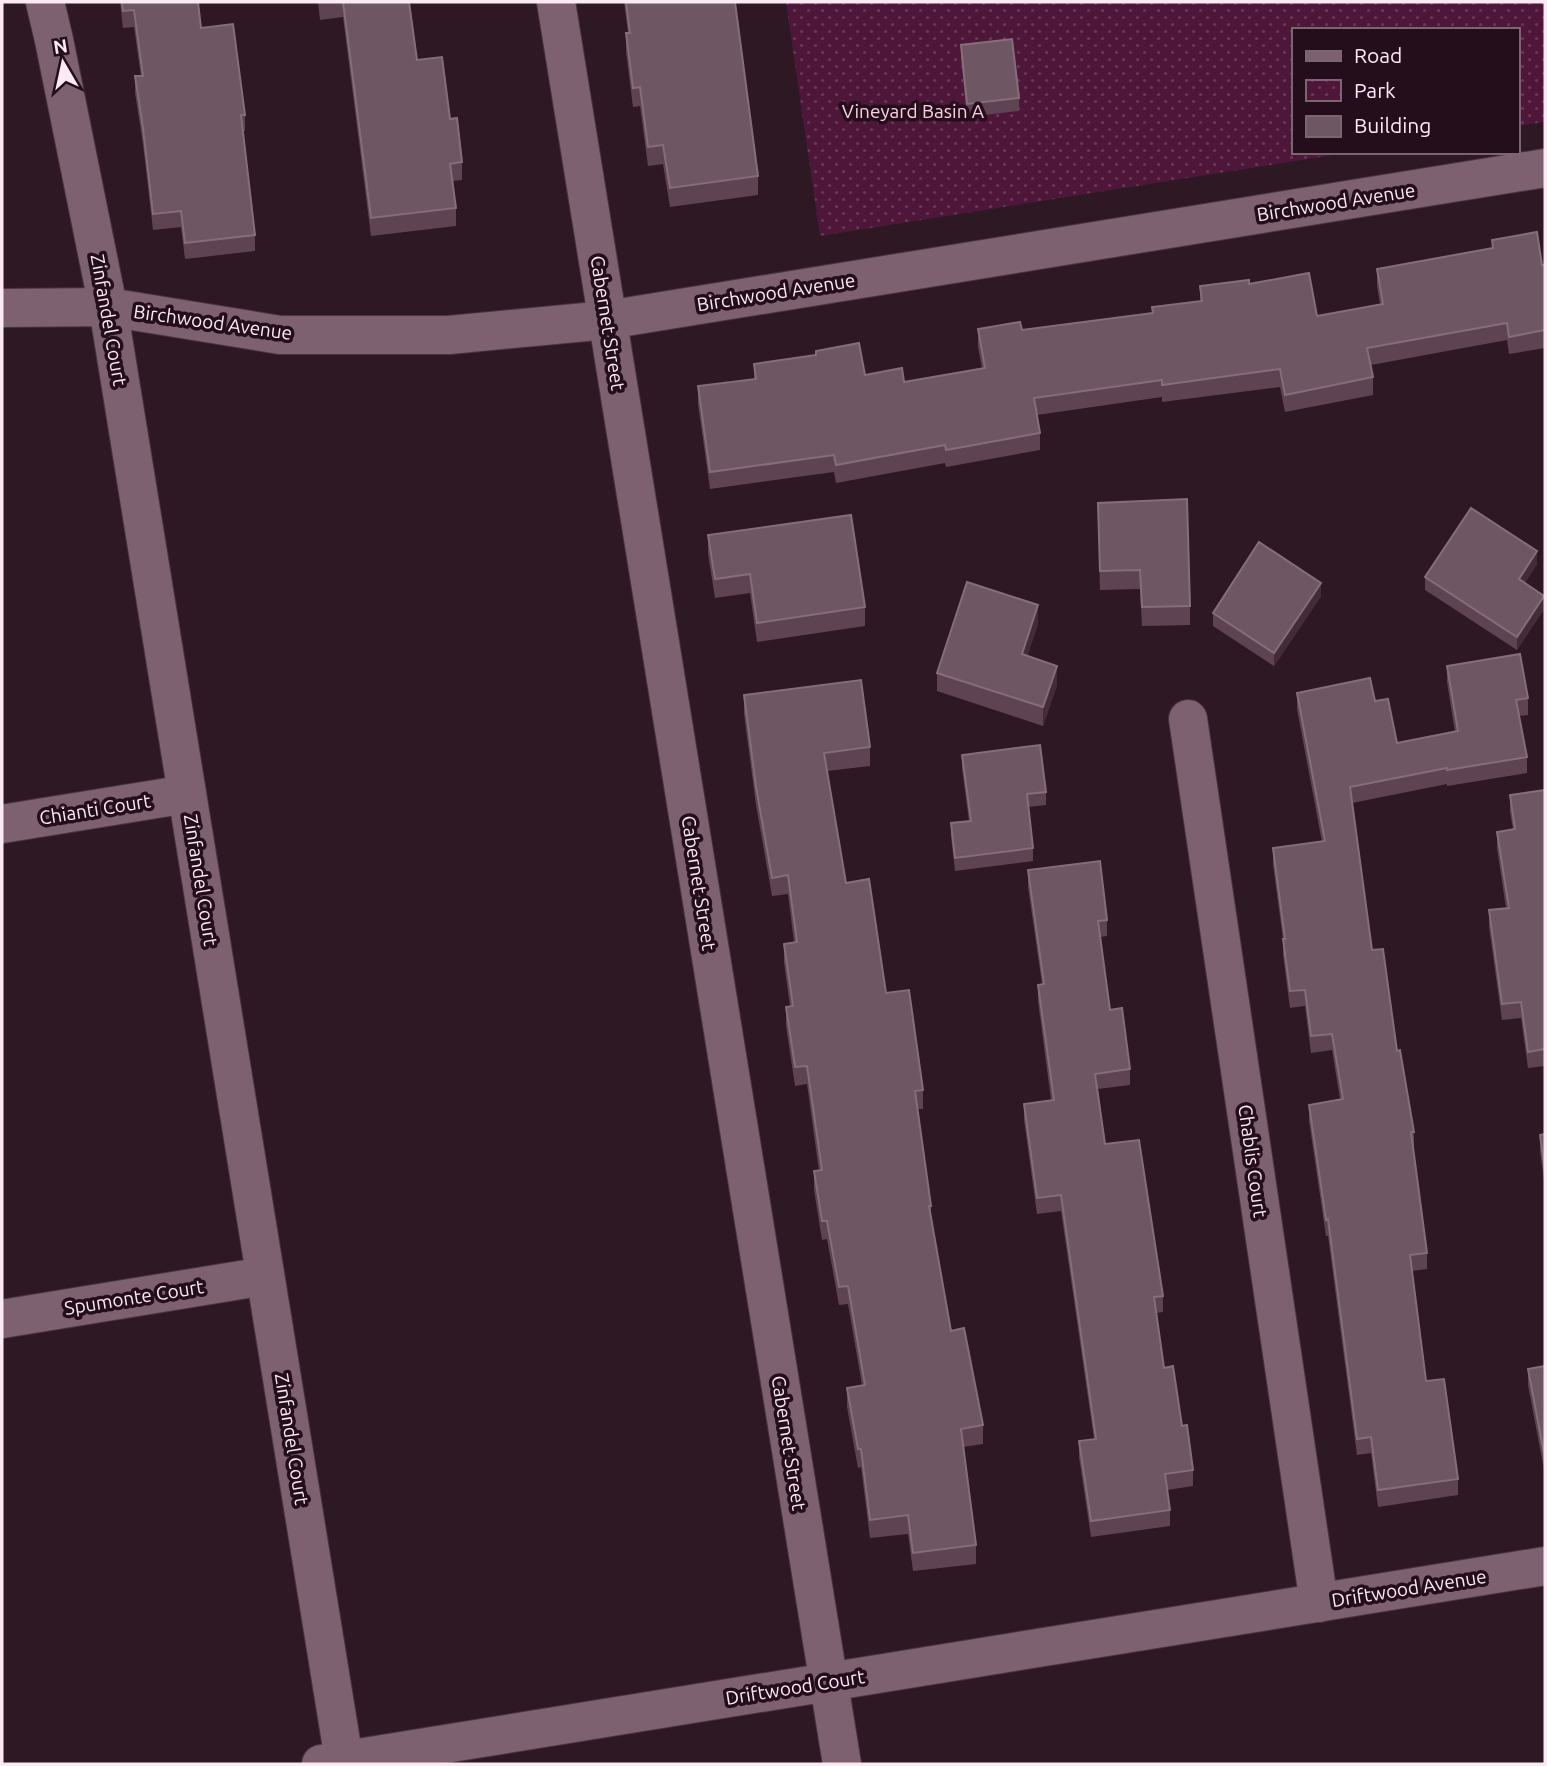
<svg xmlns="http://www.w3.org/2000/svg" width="1547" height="1766" viewBox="0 0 1547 1766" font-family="Ubuntu,sans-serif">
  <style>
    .park { fill: url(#park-dots) }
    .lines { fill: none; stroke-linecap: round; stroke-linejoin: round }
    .street-casing { stroke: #483640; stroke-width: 40 }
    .street { stroke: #7d6170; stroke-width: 38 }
    .wall { fill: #5e4452 }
    .shaded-wall { fill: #442b38 }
    .building { fill: #6f5663; stroke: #856d7a; stroke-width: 2 }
    .labels { text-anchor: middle; stroke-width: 7; stroke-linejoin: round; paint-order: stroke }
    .park-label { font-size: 19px; fill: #fccfe6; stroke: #240e1b }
    .street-label { font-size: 19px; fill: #fbeaf3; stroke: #240e1b }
  </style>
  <defs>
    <pattern id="park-dots" width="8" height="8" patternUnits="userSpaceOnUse" patternTransform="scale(1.75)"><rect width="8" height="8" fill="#4e1639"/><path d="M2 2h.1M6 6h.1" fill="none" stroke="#683856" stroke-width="1.8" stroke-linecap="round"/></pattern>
  </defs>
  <rect width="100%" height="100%" fill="#2e1824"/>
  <path class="park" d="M 786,2 L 1545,2 L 1545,122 L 1517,126 L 1517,30 L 1293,30 L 1293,152 L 1352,152 L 820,236 Z"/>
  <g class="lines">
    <defs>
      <g id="street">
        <path d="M 45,2 L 54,40 L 108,307 L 344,1760"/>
        <path d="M 556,2 L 842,1764"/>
        <path d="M 2,308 L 108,307 L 280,335 L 449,335 L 607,320 L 1545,168"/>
        <path d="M 1188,719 L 1319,1603"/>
        <path d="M 2,824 L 187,794"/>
        <path d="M 2,1319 L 265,1276"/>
        <path d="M 321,1764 L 1545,1566"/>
      </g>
    </defs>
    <use href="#street" class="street-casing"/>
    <use href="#street" class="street"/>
  </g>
  <g class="wall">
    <path d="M 120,2 L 198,2 L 201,28 L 245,115 L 245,131 L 243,131 L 255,235 L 255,251 L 185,259 L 181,227 L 153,230 L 143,144 L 135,93 L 135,76 L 141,76 L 134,27 L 123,28 Z"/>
    <path d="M 318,2 L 409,2 L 417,60 L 450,119 L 462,162 L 462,180 L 453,181 L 456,208 L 456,226 L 371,236 L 343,17 L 320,20 Z"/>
    <path d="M 624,2 L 727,2 L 758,176 L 758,195 L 670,207 L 663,164 L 648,166 L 640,106 L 633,107 L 626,52 L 626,33 L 628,33 Z"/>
    <path d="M 961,45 L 1019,98 L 1019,111 L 967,117 L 961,58 Z"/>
    <path d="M 1492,240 L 1542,265 L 1545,265 L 1545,348 L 1509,354 L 1507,340 L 1371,365 L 1373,377 L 1373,395 L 1285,412 L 1280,387 L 1162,402 L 1162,397 L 1037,415 L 1040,433 L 1040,450 L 946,467 L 945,463 L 836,483 L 834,472 L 710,489 L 698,404 L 698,386 L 754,379 L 754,364 L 816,355 L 816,351 L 865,375 L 904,382 L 982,368 L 978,347 L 978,329 L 1022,330 L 1152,313 L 1152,307 L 1200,301 L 1200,286 L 1249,284 L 1317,316 L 1380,304 L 1377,286 L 1377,269 L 1492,248 Z"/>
    <path d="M 1098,503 L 1190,606 L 1190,625 L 1142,626 L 1140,589 L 1100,590 Z"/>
    <path d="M 708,535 L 865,607 L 865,626 L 757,642 L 750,593 L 715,598 L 708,554 Z"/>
    <path d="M 1537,564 L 1525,583 L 1544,609 L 1517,650 L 1425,590 L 1425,577 Z"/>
    <path d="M 1321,596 L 1274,666 L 1213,626 L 1213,613 Z"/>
    <path d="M 1038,624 L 1027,656 L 1057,685 L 1043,726 L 937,691 L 937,673 Z"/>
    <path d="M 1447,666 L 1528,698 L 1528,715 L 1519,716 L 1527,757 L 1527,773 L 1447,786 L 1447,784 L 1352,803 L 1372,950 L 1397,1051 L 1414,1132 L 1414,1148 L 1413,1148 L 1427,1253 L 1427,1269 L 1412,1271 L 1426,1381 L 1458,1479 L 1458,1495 L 1378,1507 L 1371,1453 L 1357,1455 L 1328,1236 L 1326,1236 L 1309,1121 L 1309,1105 L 1340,1099 L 1332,1050 L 1311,1053 L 1305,1006 L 1290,1008 L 1283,955 L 1283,939 L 1273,865 L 1273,848 L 1322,842 L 1297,709 L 1297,693 L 1375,701 L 1397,743 L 1455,732 L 1447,682 Z"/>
    <path d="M 744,695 L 870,747 L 870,766 L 827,771 L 846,883 L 923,1090 L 923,1109 L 917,1109 L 931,1206 L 931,1217 L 951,1331 L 983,1425 L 983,1444 L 963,1447 L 976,1545 L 976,1564 L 913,1571 L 908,1534 L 870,1538 L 861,1467 L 858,1468 L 847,1407 L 847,1388 L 862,1385 L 848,1304 L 839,1305 L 827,1239 L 822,1240 L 814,1190 L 814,1171 L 819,1171 L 807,1084 L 795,1086 L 786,1026 L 786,1007 L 790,1006 L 784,963 L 784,944 L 794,942 L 788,894 L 772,896 L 756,805 L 744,714 Z"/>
    <path d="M 962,755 L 1046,792 L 1046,805 L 1028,807 L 1033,848 L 1033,861 L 955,871 L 951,836 L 951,823 L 969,821 L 962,768 Z"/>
    <path d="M 1545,790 L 1545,1066 L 1528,1068 L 1521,1018 L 1502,1020 L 1489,927 L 1489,910 L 1506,908 L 1497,848 L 1497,832 L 1513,829 L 1510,812 L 1510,795 Z"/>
    <path d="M 1028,870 L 1107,920 L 1107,936 L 1100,937 L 1110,1010 L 1130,1069 L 1130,1085 L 1098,1089 L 1105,1144 L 1163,1296 L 1163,1312 L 1156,1313 L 1164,1368 L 1182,1426 L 1193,1470 L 1193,1486 L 1167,1490 L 1170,1510 L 1170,1526 L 1091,1537 L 1079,1457 L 1079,1441 L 1094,1439 L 1061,1211 L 1037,1214 L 1024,1120 L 1024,1104 L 1051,1100 L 1038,1001 L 1038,985 L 1042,984 L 1028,887 Z"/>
    <path d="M 1545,1134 L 1545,1188 L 1540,1151 L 1540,1135 Z"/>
    <path d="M 1545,1366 L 1545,1475 L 1528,1385 L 1528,1369 Z"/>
  </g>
  <g class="shaded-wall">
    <path d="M 1537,551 L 1537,564 L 1519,592 L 1519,579 Z"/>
    <path d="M 1321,583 L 1321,596 L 1274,666 L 1274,653 Z"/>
    <path d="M 1544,596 L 1544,609 L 1517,650 L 1517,637 Z"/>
    <path d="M 1038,605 L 1038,624 L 1022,673 L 1022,654 Z"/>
    <path d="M 1057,666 L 1057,685 L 1043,726 L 1043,707 Z"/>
  </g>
  <g class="building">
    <path d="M 122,2 L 198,2 L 201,28 L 233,24 L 245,115 L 241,115 L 255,235 L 185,243 L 181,211 L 153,214 L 143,128 L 135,76 L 143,76 L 134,10 L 123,11 Z"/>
    <path d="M 343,2 L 409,2 L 417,60 L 442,57 L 450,119 L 457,118 L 462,162 L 450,164 L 456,208 L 371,218 Z"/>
    <path d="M 626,2 L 735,2 L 758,176 L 670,188 L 663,145 L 648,147 L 640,87 L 633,88 L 626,33 L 630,33 Z"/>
    <path d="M 1012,39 L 1019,98 L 967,104 L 961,45 Z"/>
    <path d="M 1537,232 L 1542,265 L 1545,265 L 1545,330 L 1509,337 L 1507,323 L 1367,348 L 1373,377 L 1285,395 L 1280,369 L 1162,385 L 1162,380 L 1034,398 L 1040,433 L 946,450 L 945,445 L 836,465 L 834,455 L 710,472 L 698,386 L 756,379 L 754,364 L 816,355 L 816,351 L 859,343 L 865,375 L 902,368 L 904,382 L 985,368 L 978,329 L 1020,322 L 1022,330 L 1153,313 L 1152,307 L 1202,301 L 1200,286 L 1249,280 L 1249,284 L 1309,273 L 1317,316 L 1383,304 L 1377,269 L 1493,248 L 1492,240 Z"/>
    <path d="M 1187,499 L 1190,606 L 1142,607 L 1140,570 L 1100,571 L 1098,503 Z"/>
    <path d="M 1471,508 L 1537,551 L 1519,579 L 1544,596 L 1517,637 L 1425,577 Z"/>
    <path d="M 851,515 L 865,607 L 757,623 L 750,574 L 715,579 L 708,535 Z"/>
    <path d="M 1259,542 L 1321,583 L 1274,653 L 1213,613 Z"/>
    <path d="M 967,582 L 1038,605 L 1022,654 L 1057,666 L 1043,707 L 937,673 Z"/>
    <path d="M 1520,654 L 1528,698 L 1516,700 L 1527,757 L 1447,770 L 1447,768 L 1350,787 L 1372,950 L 1383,949 L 1397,1051 L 1400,1050 L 1414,1132 L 1411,1132 L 1427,1253 L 1410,1255 L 1426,1381 L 1444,1379 L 1458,1479 L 1378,1490 L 1371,1437 L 1357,1439 L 1328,1219 L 1326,1220 L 1309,1105 L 1343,1099 L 1332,1034 L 1311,1036 L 1305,990 L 1290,991 L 1283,939 L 1285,939 L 1273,848 L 1325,841 L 1297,693 L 1370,678 L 1375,701 L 1388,699 L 1397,743 L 1458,731 L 1447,666 Z"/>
    <path d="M 861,680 L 870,747 L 824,753 L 846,883 L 869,879 L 886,993 L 909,990 L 923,1090 L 915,1091 L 931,1206 L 929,1206 L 951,1331 L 964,1328 L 983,1425 L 961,1429 L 976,1545 L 913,1553 L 908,1515 L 870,1520 L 861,1449 L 858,1449 L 847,1388 L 865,1385 L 848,1286 L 839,1287 L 827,1221 L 822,1221 L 814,1171 L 822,1170 L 807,1066 L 795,1067 L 786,1007 L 793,1006 L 784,944 L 797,942 L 788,875 L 772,878 L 756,787 L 744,695 Z"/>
    <path d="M 1040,745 L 1046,792 L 1027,794 L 1033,848 L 955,858 L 951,823 L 971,821 L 962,755 Z"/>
    <path d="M 1545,790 L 1545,1049 L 1528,1052 L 1521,1002 L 1502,1004 L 1489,910 L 1509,908 L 1497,832 L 1515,829 L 1510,795 Z"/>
    <path d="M 1100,861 L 1107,920 L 1098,921 L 1110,1010 L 1122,1008 L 1130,1069 L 1095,1074 L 1105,1144 L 1139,1140 L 1163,1296 L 1154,1297 L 1164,1368 L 1173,1366 L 1182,1426 L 1187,1425 L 1193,1470 L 1165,1474 L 1170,1510 L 1091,1521 L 1079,1441 L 1096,1439 L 1061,1195 L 1037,1198 L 1024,1104 L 1054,1100 L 1038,985 L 1044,984 L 1028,870 Z"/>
    <path d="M 1545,1134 L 1545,1171 L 1540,1135 Z"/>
    <path d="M 1545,1366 L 1545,1459 L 1528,1369 Z"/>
  </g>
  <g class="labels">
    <g class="park-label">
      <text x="913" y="118">Vineyard Basin A</text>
    </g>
    <g class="street-label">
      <text transform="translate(1336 202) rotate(-9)" y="7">Birchwood Avenue</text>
      <text transform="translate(776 292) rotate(-9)" y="7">Birchwood Avenue</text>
      <text transform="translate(109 320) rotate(80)" y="7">Zinfandel Court</text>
      <text transform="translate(213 322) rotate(8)" y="7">Birchwood Avenue</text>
      <text transform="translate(608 323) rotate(81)" y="7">Cabernet Street</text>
      <text transform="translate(95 809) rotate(-9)" y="7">Chianti Court</text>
      <text transform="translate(201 880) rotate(81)" y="7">Zinfandel Court</text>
      <text transform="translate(699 883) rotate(81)" y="7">Cabernet Street</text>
      <text transform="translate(1253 1161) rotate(82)" y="7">Chablis Court</text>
      <text transform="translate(134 1297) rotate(-9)" y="7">Spumonte Court</text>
      <text transform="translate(292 1439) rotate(81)" y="7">Zinfandel Court</text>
      <text transform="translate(789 1443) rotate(81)" y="7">Cabernet Street</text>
      <text transform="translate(1409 1588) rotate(-9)" y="7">Driftwood Avenue</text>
      <text transform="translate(795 1687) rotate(-9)" y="7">Driftwood Court</text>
    </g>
  </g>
  <rect width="1547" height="1766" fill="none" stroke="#fbeaf3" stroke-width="7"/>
  <rect x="1292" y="28" width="228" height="126" fill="#240e1b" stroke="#7a6671" stroke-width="2"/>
  <rect x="1306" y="51" width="35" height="10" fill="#7d6170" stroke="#7a6671" stroke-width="2"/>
  <text x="1354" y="63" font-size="21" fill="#fbeaf3">Road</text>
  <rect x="1306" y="80" width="35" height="21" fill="url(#park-dots)" stroke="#7a6671" stroke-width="2"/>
  <text x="1354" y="98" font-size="21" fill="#fbeaf3">Park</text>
  <rect x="1306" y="116" width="35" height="21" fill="#6f5663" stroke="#7a6671" stroke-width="2"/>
  <text x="1354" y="133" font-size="21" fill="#fbeaf3">Building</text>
  <g transform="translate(63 63) rotate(351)" stroke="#240e1b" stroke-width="5" paint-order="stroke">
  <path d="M0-5L12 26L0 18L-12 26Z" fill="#fbeaf3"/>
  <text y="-10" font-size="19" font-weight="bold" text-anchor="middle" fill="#fbeaf3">N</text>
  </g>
</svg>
